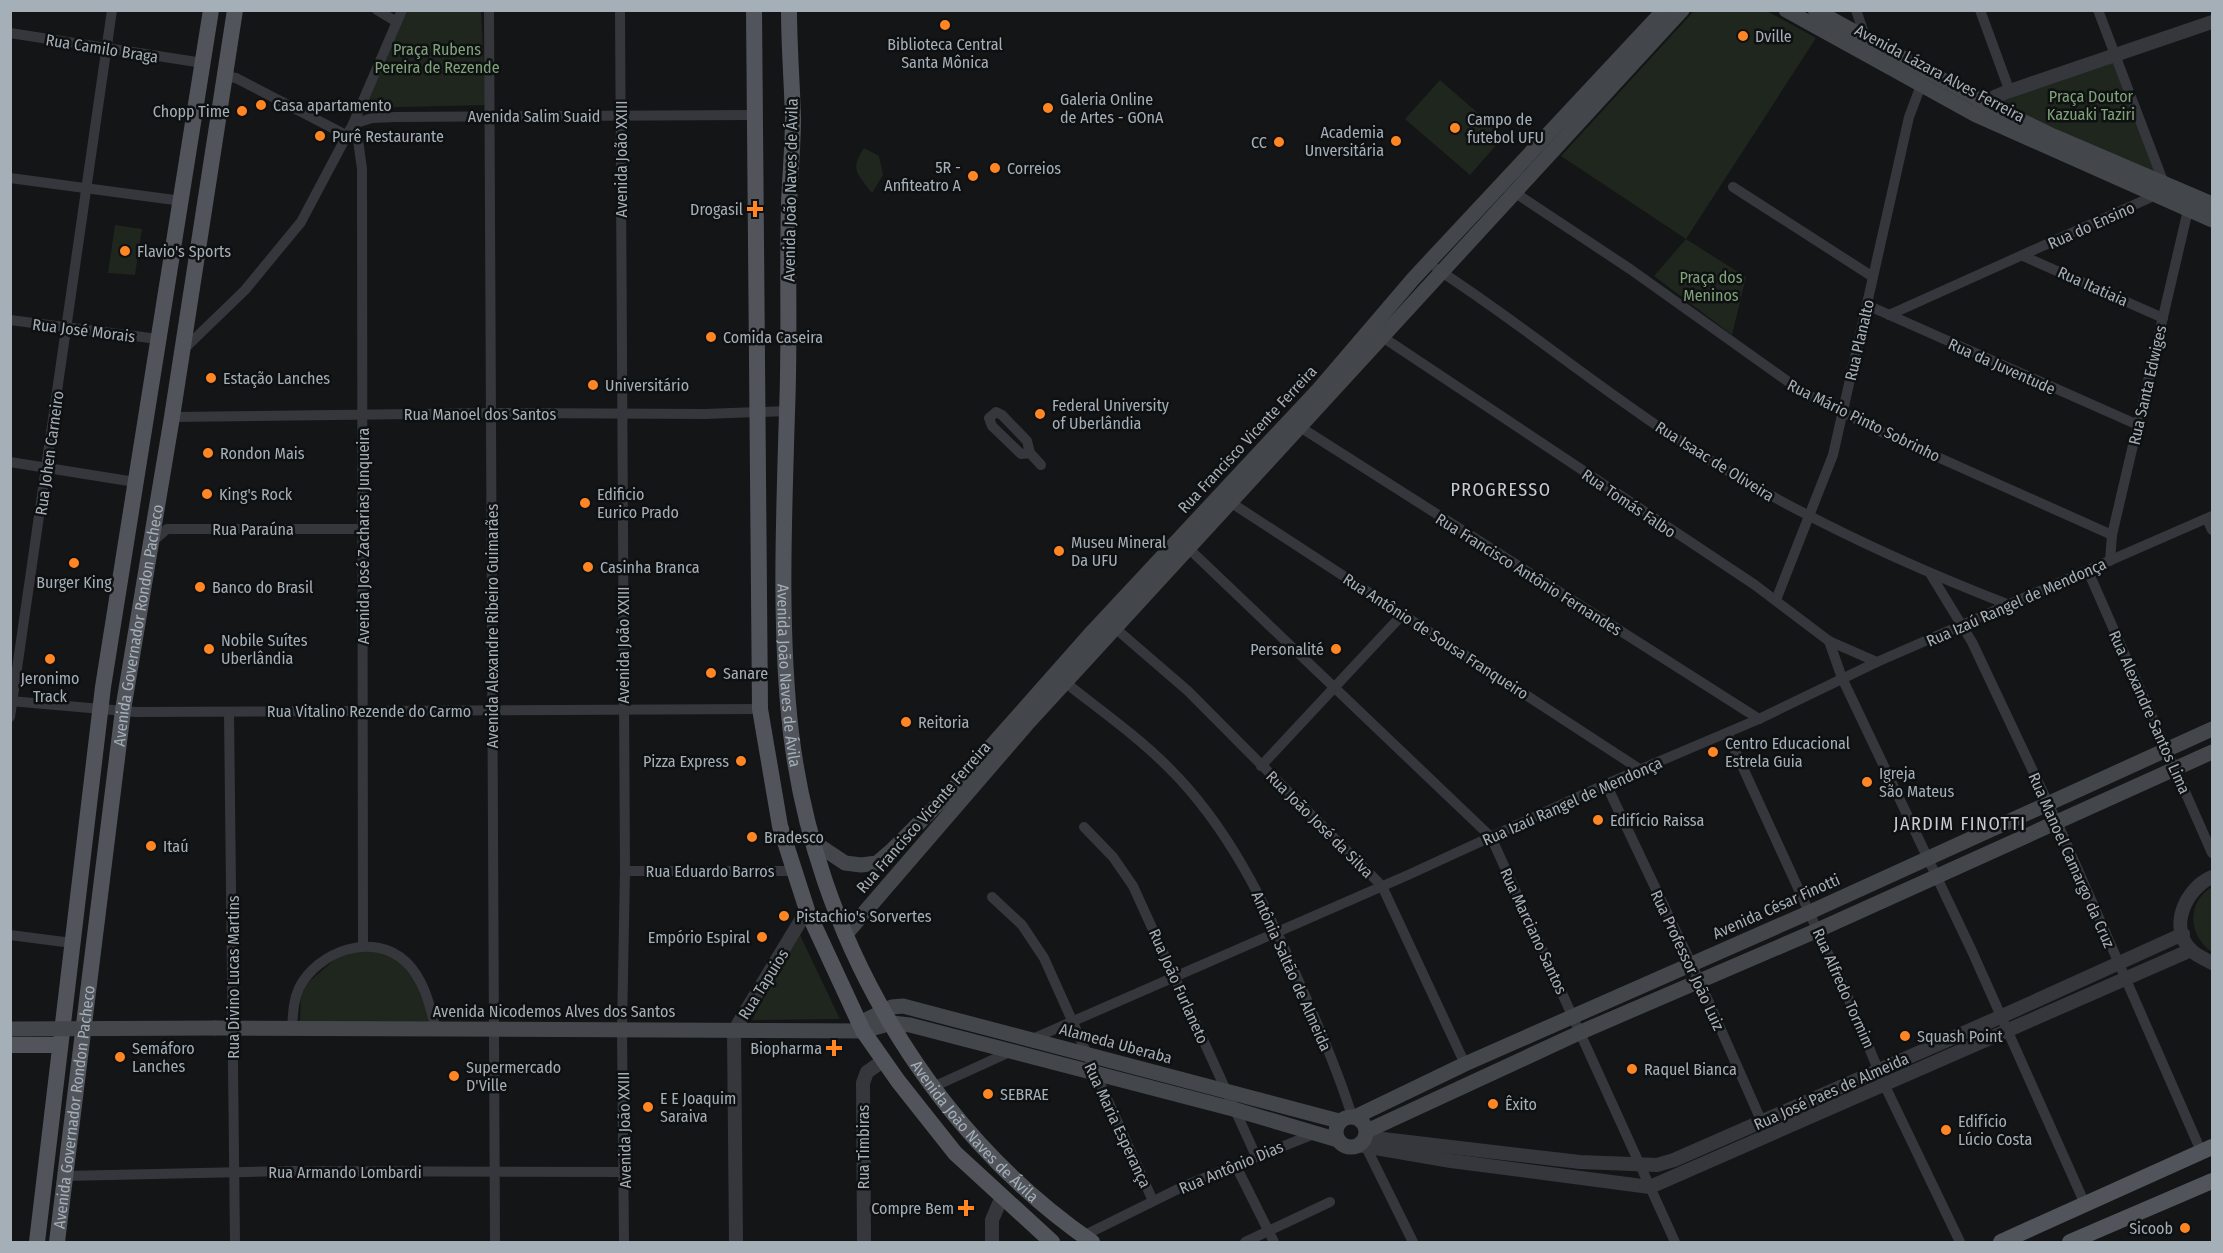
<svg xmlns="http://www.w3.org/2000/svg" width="2223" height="1253" viewBox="0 0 2223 1253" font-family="'Fira Sans Condensed',sans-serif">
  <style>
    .green { fill: #1e261e }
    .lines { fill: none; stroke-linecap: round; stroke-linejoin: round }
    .minor { stroke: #35373c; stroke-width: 10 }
    .tertiary { stroke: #35373c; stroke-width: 14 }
    .secondary { stroke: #43474c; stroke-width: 15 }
    .primary { stroke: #51555b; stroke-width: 16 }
    .secondary-bridge { stroke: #43474c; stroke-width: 15 }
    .poi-dot { fill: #ff8623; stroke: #0f1011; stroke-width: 2 }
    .labels { text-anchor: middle; stroke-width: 5; stroke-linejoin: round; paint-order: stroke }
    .poi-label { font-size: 16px; fill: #a5afb8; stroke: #0f1011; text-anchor: start }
    .street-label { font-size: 16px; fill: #a5afb8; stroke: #0f1011 }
    .park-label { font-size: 16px; fill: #80a47a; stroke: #0f1011 }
    .neighbourhood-label { font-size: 18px; letter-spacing: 1.5px; fill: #c6ccd3; stroke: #0f1011 }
  </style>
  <rect width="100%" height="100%" fill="#141516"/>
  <g class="green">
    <path d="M 406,11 L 481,11 L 486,105 L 363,108 Z"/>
    <path d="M 1694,11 L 1767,11 L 1816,38 L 1686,239 L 1746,277 L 1732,335 L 1654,276 L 1686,239 L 1561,156 Z"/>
    <path d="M 2114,56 L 2163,180 L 1982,100 Z"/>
    <path d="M 1440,80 L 1504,136 L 1470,175 L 1405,119 Z"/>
    <path d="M 864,148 L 879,156 L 883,175 L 872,193 C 858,174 849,170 864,148 Z"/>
    <path d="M 115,225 L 142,229 L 135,275 L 108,273 Z"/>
    <path d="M 2212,887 L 2212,952 C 2188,936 2186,902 2212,887 Z"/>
    <path d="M 799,933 L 840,1019 L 752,1020 Z"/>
    <path d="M 375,950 L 404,962 L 423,992 L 429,1022 L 300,1022 L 301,989 L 343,952 Z"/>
  </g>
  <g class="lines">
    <g class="minor">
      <path d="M 377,10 L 397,22"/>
      <path d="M 489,10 L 495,1242"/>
      <path d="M 620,10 L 625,871 L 622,1029 L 624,1242"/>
      <path d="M 1856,10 L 1866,39"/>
      <path d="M 1980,10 L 2010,92"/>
      <path d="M 10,33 L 203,63"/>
      <path d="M 225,76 L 236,78 L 346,135"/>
      <path d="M 353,124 L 372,118 L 396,117 L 753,115"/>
      <path d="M 350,130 L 358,140 L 362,169 L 363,945"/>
      <path d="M 10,178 L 182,201"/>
      <path d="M 1733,187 L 1873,277"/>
      <path d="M 1514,192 L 1630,269 L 1804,393 L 1886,434 L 2112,535"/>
      <path d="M 2023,256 L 2163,318"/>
      <path d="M 1437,269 C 1517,321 1591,382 1671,435 C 1777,506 1893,560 2012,606"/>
      <path d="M 1867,305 L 2138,425"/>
      <path d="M 1889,315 L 2156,195 L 2163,181 L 2098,10"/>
      <path d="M 10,320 L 158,339"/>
      <path d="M 1384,338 L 1755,585 L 1829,641 L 1877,662"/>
      <path d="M 182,351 L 245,290 L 301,222 L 353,124 L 402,10"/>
      <path d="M 172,417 L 493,413 L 705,414 L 787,411"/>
      <path d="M 1300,427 L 1759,719"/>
      <path d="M 1030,453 L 1021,454 L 992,426 L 989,418 L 996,412 L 1002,415 L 1027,441 L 1030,453 L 1041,465"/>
      <path d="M 10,462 L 135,482"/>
      <path d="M 1230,502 L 1641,770"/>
      <path d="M 2207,519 L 2212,530"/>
      <path d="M 152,542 L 167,529 L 363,529"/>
      <path d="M 1184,544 L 1491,837 L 1675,1242"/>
      <path d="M 2110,561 L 2112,535 L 2188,210"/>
      <path d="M 2088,571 L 2212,853"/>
      <path d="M 1931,575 L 1972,642 L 2057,822 L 2201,1151"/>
      <path d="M 1776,600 L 1833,455 L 1909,117 L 1923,80"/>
      <path d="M 1115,628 L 1188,691 L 1382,886 L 1465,1064"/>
      <path d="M 1829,641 L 1842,678 L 1971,949 L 2085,1204"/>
      <path d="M 1066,683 C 1100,710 1137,736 1168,767 C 1229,827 1267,907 1300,984 C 1319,1027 1338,1071 1352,1116"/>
      <path d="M 10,701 L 136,712 L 760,709"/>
      <path d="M 229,712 L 235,1242"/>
      <path d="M 10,717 L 112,10"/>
      <path d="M 1727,733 L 1847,995 L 1885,1086 L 1960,1242"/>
      <path d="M 1261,766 L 1402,615"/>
      <path d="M 1606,784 L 1699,980 L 1764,1127"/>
      <path d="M 1084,827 L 1113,857 L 1133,886 L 1256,1156"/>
      <path d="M 625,871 L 794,871"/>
      <path d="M 992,897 L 1022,925 L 1044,958 L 1153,1201"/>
      <path d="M 10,935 L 72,943"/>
      <path d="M 292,1029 C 293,1015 293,1001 299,988 C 318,951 373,931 406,962 C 424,979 430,1006 436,1029"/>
      <path d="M 1030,1040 L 1408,875 L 1606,784 L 1759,719 L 1877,662 L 2212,516"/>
      <path d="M 933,1087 L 1012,1051"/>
      <path d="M 1366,1147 L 1413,1242"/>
      <path d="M 1236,1166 L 1274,1242"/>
      <path d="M 65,1176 L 285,1171 L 626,1172"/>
      <path d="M 1083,1236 L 1182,1187 L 1316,1133"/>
      <path d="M 1245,1242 L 1330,1202"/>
    </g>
    <g class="tertiary">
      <path d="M 1980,108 L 1983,102 L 2004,93 L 2212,22"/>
      <path d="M 2212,877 C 2186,888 2167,928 2192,951 C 2197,956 2206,959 2212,963"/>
      <path d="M 1366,1137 L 1580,1162 L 1657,1165 L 1674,1160 L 2000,1017 L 2183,934"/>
      <path d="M 1358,1145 L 1451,1161 L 1650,1187 L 2191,950"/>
      <path d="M 736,1242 L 734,1031 L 807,910"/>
      <path d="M 864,1242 L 863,1083 L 867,1072 L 883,1061"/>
      <path d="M 992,1242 L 992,1220 L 1001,1199"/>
    </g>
    <g class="secondary">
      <path d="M 1786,10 L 1976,115 L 2212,220"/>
      <path d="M 1815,10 L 1983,102 L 2053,136 L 2212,204"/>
      <path d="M 812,841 L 845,863 L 861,865 L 877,863 L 891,851 L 954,788 L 1093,631 L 1319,389 L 1413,279 L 1664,10"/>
      <path d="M 845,935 L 1027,724 L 1682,10"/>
      <path d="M 858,1024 L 892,1007 L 903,1006 L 1339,1121"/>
      <path d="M 215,1028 L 863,1031 L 892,1023 L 910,1025 L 1233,1109 L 1338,1140"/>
      <circle cx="1351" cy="1132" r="15"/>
      <path d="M 1355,1117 L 1465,1064 L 1810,912 L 2212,729"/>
      <path d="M 1367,1131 L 1581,1032 L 1818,930 L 2212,752"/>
    </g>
    <g class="primary">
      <path d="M 754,10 L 760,709 L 780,826 L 807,910 L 863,1031 L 898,1081 L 955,1153 L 1052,1242"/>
      <path id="s1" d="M 789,10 C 789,46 792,82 793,118 C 793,146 790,176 789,204 C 787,274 790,343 787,412 C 784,516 779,629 791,733 C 815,933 926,1127 1092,1242"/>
      <path d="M 10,1045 L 59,1045"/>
      <path d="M 37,1242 L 103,687 L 211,10"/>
      <path id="s2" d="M 57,1242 L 123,710 L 172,417 L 235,10"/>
      <path d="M 2001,1242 L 2212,1147"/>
      <path d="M 2070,1242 L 2212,1181"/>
    </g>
    <path class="secondary-bridge" d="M 10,1029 L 215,1028"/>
  </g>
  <g class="poi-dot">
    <circle cx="945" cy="25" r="6"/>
    <circle cx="1743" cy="36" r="6"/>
    <circle cx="261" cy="105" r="6"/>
    <circle cx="1048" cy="108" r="6"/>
    <circle cx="242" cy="111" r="6"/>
    <circle cx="1455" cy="128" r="6"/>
    <circle cx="320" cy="136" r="6"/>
    <circle cx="1396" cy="141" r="6"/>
    <circle cx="1279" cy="142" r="6"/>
    <circle cx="995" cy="168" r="6"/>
    <circle cx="973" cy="176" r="6"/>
    <path d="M752 200h6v6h6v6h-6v6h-6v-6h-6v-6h6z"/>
    <circle cx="125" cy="251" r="6"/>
    <circle cx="711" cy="337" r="6"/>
    <circle cx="211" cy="378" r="6"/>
    <circle cx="593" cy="385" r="6"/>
    <circle cx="1040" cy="414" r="6"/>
    <circle cx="208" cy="453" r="6"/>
    <circle cx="207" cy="494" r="6"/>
    <circle cx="585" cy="503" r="6"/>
    <circle cx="1059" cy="551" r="6"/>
    <circle cx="74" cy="563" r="6"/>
    <circle cx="588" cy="567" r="6"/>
    <circle cx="200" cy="587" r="6"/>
    <circle cx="209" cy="649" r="6"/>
    <circle cx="1336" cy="649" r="6"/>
    <circle cx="50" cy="659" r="6"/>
    <circle cx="711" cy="673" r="6"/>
    <circle cx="906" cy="722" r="6"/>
    <circle cx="1713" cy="752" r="6"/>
    <circle cx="741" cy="761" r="6"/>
    <circle cx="1867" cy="782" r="6"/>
    <circle cx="1598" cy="820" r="6"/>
    <circle cx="752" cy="837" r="6"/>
    <circle cx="151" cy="846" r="6"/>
    <circle cx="784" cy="916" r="6"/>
    <circle cx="762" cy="937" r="6"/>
    <circle cx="1905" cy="1036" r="6"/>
    <path d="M831 1039h6v6h6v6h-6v6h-6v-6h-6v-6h6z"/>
    <circle cx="120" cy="1057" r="6"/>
    <circle cx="1632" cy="1069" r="6"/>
    <circle cx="454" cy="1076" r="6"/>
    <circle cx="988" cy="1094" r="6"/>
    <circle cx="1493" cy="1104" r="6"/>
    <circle cx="648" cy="1107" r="6"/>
    <circle cx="1946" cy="1130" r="6"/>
    <path d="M963 1199h6v6h6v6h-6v6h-6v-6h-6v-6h6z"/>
    <circle cx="2185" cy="1228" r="6"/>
  </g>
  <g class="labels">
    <g class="poi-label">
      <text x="1755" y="42">Dville</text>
      <text x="945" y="50" text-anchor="middle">Biblioteca Central<tspan x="945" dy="18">Santa Mônica</tspan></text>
      <text x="1060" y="105">Galeria Online<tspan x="1060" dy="18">de Artes - GOnA</tspan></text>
      <text x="273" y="111">Casa apartamento</text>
      <text x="230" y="117" text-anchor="end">Chopp Time</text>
      <text x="1467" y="125">Campo de<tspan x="1467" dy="18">futebol UFU</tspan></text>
      <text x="1384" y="138" text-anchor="end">Academia<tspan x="1384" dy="18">Unversitária</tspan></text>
      <text x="332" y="142">Purê Restaurante</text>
      <text x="1267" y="148" text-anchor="end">CC</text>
      <text x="961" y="173" text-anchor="end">5R -<tspan x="961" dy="18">Anfiteatro A</tspan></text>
      <text x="1007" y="174">Correios</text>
      <text x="743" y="215" text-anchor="end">Drogasil</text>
      <text x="137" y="257">Flavio's Sports</text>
      <text x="723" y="343">Comida Caseira</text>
      <text x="223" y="384">Estação Lanches</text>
      <text x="605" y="391">Universitário</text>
      <text x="1052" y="411">Federal University<tspan x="1052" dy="18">of Uberlândia</tspan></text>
      <text x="220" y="459">Rondon Mais</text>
      <text x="219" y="500">King's Rock</text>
      <text x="597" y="500">Edificio<tspan x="597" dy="18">Eurico Prado</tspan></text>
      <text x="1071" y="548">Museu Mineral<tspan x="1071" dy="18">Da UFU</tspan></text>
      <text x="600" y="573">Casinha Branca</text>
      <text x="74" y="588" text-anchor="middle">Burger King</text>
      <text x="212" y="593">Banco do Brasil</text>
      <text x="221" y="646">Nobile Suítes<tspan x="221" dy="18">Uberlândia</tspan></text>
      <text x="1324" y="655" text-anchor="end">Personalité</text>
      <text x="723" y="679">Sanare</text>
      <text x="50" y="684" text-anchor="middle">Jeronimo<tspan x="50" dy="18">Track</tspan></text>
      <text x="918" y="728">Reitoria</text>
      <text x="1725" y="749">Centro Educacional<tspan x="1725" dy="18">Estrela Guia</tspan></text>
      <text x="729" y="767" text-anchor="end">Pizza Express</text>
      <text x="1879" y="779">Igreja<tspan x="1879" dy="18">São Mateus</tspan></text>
      <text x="1610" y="826">Edifício Raissa</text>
      <text x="764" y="843">Bradesco</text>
      <text x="163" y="852">Itaú</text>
      <text x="796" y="922">Pistachio's Sorvertes</text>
      <text x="750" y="943" text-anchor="end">Empório Espiral</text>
      <text x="1917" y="1042">Squash Point</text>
      <text x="132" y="1054">Semáforo<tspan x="132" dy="18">Lanches</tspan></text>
      <text x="822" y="1054" text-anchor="end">Biopharma</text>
      <text x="466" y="1073">Supermercado<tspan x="466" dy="18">D'Ville</tspan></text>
      <text x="1644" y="1075">Raquel Bianca</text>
      <text x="1000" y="1100">SEBRAE</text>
      <text x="660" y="1104">E E Joaquim<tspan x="660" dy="18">Saraiva</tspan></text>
      <text x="1505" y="1110">Êxito</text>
      <text x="1958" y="1127">Edifício<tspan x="1958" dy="18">Lúcio Costa</tspan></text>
      <text x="954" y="1214" text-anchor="end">Compre Bem</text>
      <text x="2173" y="1234" text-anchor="end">Sicoob</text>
    </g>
    <g class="street-label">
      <text transform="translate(102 48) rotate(9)" y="6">Rua Camilo Braga</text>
      <text transform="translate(1940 73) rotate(28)" y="6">Avenida Lázara Alves Ferreira</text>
      <text x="534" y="122">Avenida Salim Suaid</text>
      <text transform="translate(621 159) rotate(-90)" y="6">Avenida João XXIII</text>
      <text transform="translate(790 190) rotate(-89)" y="6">Avenida João Naves de Ávila</text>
      <text transform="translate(2091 225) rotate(-24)" y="6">Rua do Ensino</text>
      <text transform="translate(2093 286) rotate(24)" y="6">Rua Itatiaia</text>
      <text transform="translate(84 330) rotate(7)" y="6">Rua José Morais</text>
      <text transform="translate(1859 340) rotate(-77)" y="6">Rua Planalto</text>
      <text transform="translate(2002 366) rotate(24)" y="6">Rua da Juventude</text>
      <text transform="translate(2147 385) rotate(-77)" y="6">Rua Santa Edwiges</text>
      <text x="480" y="420">Rua Manoel dos Santos</text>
      <text transform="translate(1864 420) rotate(26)" y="6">Rua Mário Pinto Sobrinho</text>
      <text transform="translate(1247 439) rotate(-47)" y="6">Rua Francisco Vicente Ferreira</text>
      <text transform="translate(49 453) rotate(-82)" y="6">Rua Johen Carneiro</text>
      <text transform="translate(1715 461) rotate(32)" y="6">Rua Isaac de Oliveira</text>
      <text transform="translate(1629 503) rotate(34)" y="6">Rua Tomás Falbo</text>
      <text x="253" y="535">Rua Paraúna</text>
      <text transform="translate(363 536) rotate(-90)" y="6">Avenida José Zacharias Junqueira</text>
      <text transform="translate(1529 574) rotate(32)" y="6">Rua Francisco Antônio Fernandes</text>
      <text transform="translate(2016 602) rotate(-24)" y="6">Rua Izaú Rangel de Mendonça</text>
      <text dy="6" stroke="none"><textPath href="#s2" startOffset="622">Avenida Governador Rondon Pacheco</textPath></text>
      <text transform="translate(492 626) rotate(-90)" y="6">Avenida Alexandre Ribeiro Guimarães</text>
      <text transform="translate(1436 636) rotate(33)" y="6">Rua Antônio de Sousa Franqueiro</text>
      <text transform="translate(623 645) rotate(-90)" y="6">Avenida João XXIII</text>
      <text dy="6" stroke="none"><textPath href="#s1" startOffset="666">Avenida João Naves de Ávila</textPath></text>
      <text x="369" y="717">Rua Vitalino Rezende do Carmo</text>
      <text transform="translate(2150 712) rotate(66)" y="6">Rua Alexandre Santos Lima</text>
      <text transform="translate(1572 801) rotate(-24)" y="6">Rua Izaú Rangel de Mendonça</text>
      <text transform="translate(923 817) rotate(-49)" y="6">Rua Francisco Vicente Ferreira</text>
      <text transform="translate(1320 824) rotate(45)" y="6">Rua João José da Silva</text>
      <text transform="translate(2072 860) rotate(66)" y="6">Rua Manoel Camargo da Cruz</text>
      <text x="710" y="877">Rua Eduardo Barros</text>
      <text transform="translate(1776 906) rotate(-24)" y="6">Avenida César Finotti</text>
      <text transform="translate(1534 931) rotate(65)" y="6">Rua Marciano Santos</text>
      <text transform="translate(1688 960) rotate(65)" y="6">Rua Professor João Luiz</text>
      <text transform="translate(1292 971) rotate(66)" y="6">Antônia Saltão de Almeida</text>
      <text transform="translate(233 977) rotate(-90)" y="6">Rua Divino Lucas Martins</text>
      <text transform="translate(763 984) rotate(-58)" y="6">Rua Tapuios</text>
      <text transform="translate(1179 986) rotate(66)" y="6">Rua João Furlaneto</text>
      <text transform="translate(1844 988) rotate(66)" y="6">Rua Alfredo Tormim</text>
      <text x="554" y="1017">Avenida Nicodemos Alves dos Santos</text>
      <text transform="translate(1116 1043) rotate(15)" y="6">Alameda Uberaba</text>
      <text transform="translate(1831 1091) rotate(-24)" y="6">Rua José Paes de Almeida</text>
      <text dy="6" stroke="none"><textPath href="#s2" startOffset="136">Avenida Governador Rondon Pacheco</textPath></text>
      <text transform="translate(1118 1125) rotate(65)" y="6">Rua Maria Esperança</text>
      <text dy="6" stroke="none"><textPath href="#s1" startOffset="1170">Avenida João Naves de Ávila</textPath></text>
      <text transform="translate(624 1130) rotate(-91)" y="6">Avenida João XXIII</text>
      <text transform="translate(863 1147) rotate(-90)" y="6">Rua Timbiras</text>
      <text transform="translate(1231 1167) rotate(-23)" y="6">Rua Antônio Dias</text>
      <text x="345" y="1178">Rua Armando Lombardi</text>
    </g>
    <g class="park-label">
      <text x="437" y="55">Praça Rubens<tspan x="437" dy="18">Pereira de Rezende</tspan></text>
      <text x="2091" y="102">Praça Doutor<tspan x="2091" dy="18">Kazuaki Taziri</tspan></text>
      <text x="1711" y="283">Praça dos<tspan x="1711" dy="18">Meninos</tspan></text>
    </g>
    <g class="neighbourhood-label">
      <text x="1501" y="496">PROGRESSO</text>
      <text x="1960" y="830">JARDIM FINOTTI</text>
    </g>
  </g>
  <rect width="2223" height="1253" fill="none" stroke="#a5afb8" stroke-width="24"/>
</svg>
